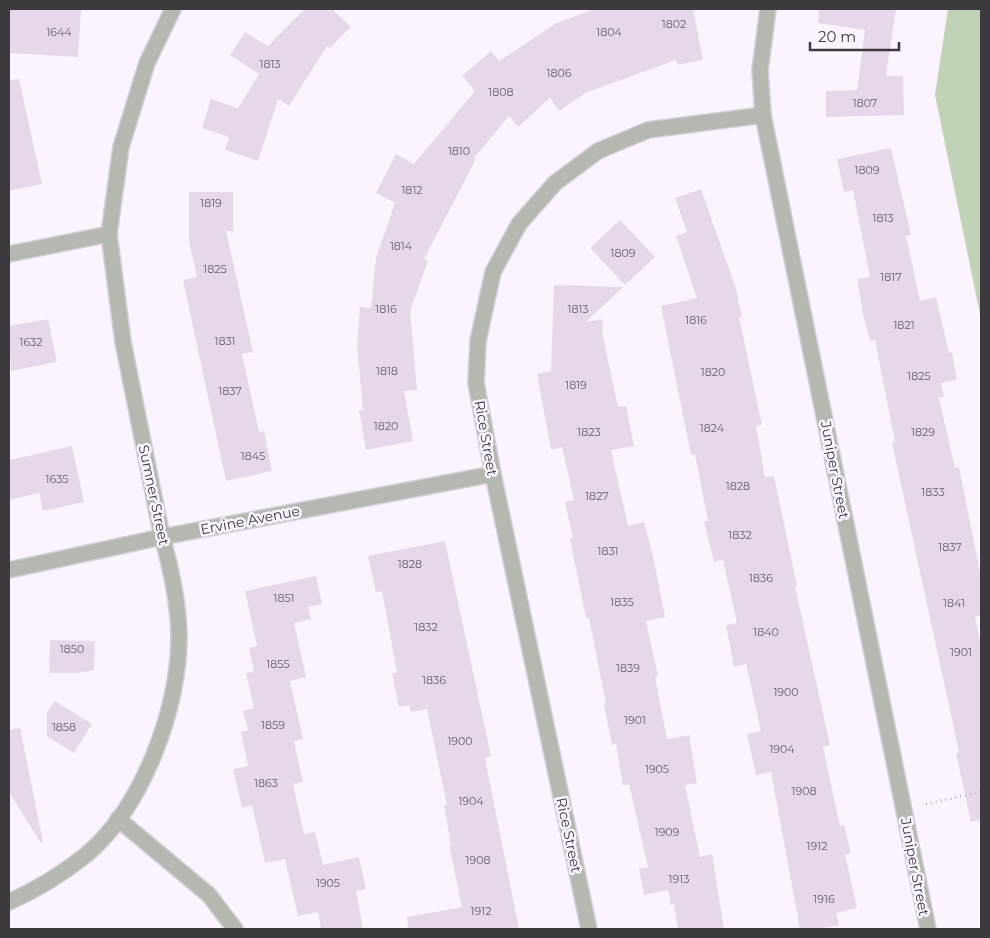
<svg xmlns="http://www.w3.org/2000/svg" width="990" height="938" viewBox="0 0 990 938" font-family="Montserrat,sans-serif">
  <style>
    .green { fill: #c1d3b6 }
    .building { fill: #e5d9e9 }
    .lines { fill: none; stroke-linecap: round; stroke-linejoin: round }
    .minor-casing { stroke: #d5cfd8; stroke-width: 18 }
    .path { stroke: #bdb7bf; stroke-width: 3; stroke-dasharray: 1 4; stroke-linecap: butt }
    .minor { stroke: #b4b8b1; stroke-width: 15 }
    .labels { text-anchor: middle; stroke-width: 5; stroke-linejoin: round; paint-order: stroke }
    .number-label { font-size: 11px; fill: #67616a }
    .street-label { font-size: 14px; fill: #3d393f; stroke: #fbf4fe }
  </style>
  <rect width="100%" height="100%" fill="#fbf4fe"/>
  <path class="green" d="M 948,9 L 981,9 L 981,319 L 935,95 Z"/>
  <g class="building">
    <path d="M 9,9 L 81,10 L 78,57 L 9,53 Z"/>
    <path d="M 305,9 L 332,9 L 351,27 L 330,48 L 327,46 L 289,106 L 278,99 L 258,161 L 225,150 L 229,137 L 202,128 L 211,99 L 238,108 L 259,74 L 230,55 L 245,32 L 268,46 Z"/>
    <path d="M 594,9 L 693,9 L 703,60 L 677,65 L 676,60 L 585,93 L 559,111 L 550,98 L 518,127 L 509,116 L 474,158 L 476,159 L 424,259 L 428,261 L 410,311 L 417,390 L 404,391 L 413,441 L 366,450 L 359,410 L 363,410 L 357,345 L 360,307 L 371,308 L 376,258 L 395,203 L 376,193 L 396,154 L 414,164 L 475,91 L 462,76 L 491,51 L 499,61 L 557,23 Z"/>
    <path d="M 819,9 L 896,9 L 886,76 L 903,76 L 904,115 L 826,117 L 826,91 L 857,90 L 865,30 L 818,23 Z"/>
    <path d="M 19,79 L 42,184 L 9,191 L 9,80 Z"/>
    <path d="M 891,148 L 911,235 L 906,236 L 920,301 L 936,297 L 949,353 L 952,352 L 957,380 L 941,383 L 944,397 L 939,398 L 955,468 L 959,467 L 981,577 L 981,615 L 975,617 L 981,645 L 981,820 L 971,822 L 956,753 L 959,752 L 892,443 L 895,442 L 875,340 L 870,341 L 863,314 L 857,279 L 870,277 L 853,190 L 844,192 L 837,159 Z"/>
    <path d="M 701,189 L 736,289 L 742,317 L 739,317 L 762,425 L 756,426 L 765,477 L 774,476 L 797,586 L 795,586 L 830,745 L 823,747 L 840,826 L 844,825 L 851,853 L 845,855 L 857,908 L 836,913 L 839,925 L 817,929 L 800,929 L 771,772 L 756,775 L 747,734 L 761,731 L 746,664 L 734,667 L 726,625 L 737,623 L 723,560 L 714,562 L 704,522 L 708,521 L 695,454 L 691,455 L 661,306 L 697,298 L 676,236 L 687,232 L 675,198 Z"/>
    <path d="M 189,192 L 233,192 L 233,231 L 226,231 L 253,352 L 242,354 L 259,432 L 264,431 L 272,471 L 226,481 L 183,280 L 197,277 L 189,241 Z"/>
    <path d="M 620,220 L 655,257 L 625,285 L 590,248 Z"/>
    <path d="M 554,285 L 623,287 L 586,322 L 603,319 L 602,332 L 618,407 L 626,406 L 634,446 L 611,450 L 628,526 L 644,522 L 653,556 L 665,617 L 646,621 L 658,676 L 655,677 L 667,739 L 689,735 L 697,783 L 685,785 L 700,857 L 712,854 L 724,929 L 678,929 L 674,904 L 671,905 L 668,890 L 644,895 L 639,869 L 648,867 L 629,784 L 623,785 L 616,744 L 612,745 L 604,704 L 606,704 L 589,618 L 586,618 L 570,539 L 573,538 L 565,502 L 574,500 L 562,447 L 551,450 L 537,374 L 551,371 Z"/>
    <path d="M 48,319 L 57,362 L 11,371 L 9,326 Z"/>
    <path d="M 72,446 L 84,502 L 43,511 L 39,493 L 9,500 L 9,460 Z"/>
    <path d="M 445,541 L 491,756 L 485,758 L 519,929 L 408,929 L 407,917 L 462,907 L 449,845 L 451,845 L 444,805 L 447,805 L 427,709 L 411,712 L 409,705 L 399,707 L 392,674 L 397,672 L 382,591 L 376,592 L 368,556 Z"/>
    <path d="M 316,576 L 322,604 L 308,607 L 311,619 L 294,623 L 306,677 L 290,681 L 303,739 L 294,741 L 303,782 L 293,784 L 304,834 L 315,832 L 323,865 L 359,857 L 366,889 L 356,891 L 363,929 L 321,929 L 318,912 L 298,916 L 285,859 L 265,863 L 252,805 L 242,808 L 233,769 L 248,766 L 241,732 L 248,730 L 243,711 L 254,708 L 246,673 L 254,672 L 249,648 L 257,646 L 245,591 Z"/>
    <path d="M 50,640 L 95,641 L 94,670 L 79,673 L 49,673 Z"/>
    <path d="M 55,701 L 92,724 L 74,753 L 47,736 L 47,712 Z"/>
    <path d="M 20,728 L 43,842 L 41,843 L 9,792 L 9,730 Z"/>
  </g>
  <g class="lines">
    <defs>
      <g id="minor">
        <path d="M 768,9 L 760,70 L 763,115 L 928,929"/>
        <path d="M 9,254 L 109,234"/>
        <path d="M 9,570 L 162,537 L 493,474"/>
        <path d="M 118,819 L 209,895 L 235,929"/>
        <path d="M 9,902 C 36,890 62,874 86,855 C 143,807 180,707 179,634 C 178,602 171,568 162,537 L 123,342 L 109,234 L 121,147 L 147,63 L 173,9"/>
        <path d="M 589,929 L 493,474 L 476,383 L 478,341 L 493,272 L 519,224 L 555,183 L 598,151 L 648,130 L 763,115"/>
      </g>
    </defs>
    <use href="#minor" class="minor-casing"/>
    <path class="path" d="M 926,804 L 981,792"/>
    <use href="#minor" class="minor"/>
  </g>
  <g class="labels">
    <g class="number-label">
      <text x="674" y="28">1802</text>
      <text x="59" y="36">1644</text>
      <text x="609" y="36">1804</text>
      <text x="270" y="68">1813</text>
      <text x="559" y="77">1806</text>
      <text x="501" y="96">1808</text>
      <text x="865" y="107">1807</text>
      <text x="459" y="155">1810</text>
      <text x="867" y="174">1809</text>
      <text x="412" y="194">1812</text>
      <text x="211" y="207">1819</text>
      <text x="883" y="222">1813</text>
      <text x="401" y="250">1814</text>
      <text x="623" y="257">1809</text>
      <text x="215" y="273">1825</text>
      <text x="891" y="281">1817</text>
      <text x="386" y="313">1816</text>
      <text x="578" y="313">1813</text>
      <text x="696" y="324">1816</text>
      <text x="904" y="329">1821</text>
      <text x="225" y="345">1831</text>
      <text x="31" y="346">1632</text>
      <text x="387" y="375">1818</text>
      <text x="713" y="376">1820</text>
      <text x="919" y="380">1825</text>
      <text x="576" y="389">1819</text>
      <text x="230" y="395">1837</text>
      <text x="386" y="430">1820</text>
      <text x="712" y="432">1824</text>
      <text x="589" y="436">1823</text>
      <text x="923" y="436">1829</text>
      <text x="253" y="460">1845</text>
      <text x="57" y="483">1635</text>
      <text x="738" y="490">1828</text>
      <text x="933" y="496">1833</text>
      <text x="597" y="500">1827</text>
      <text x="740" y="539">1832</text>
      <text x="950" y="551">1837</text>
      <text x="608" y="555">1831</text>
      <text x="410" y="568">1828</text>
      <text x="761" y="582">1836</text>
      <text x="284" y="602">1851</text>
      <text x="622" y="606">1835</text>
      <text x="954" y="607">1841</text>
      <text x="426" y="631">1832</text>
      <text x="766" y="636">1840</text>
      <text x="72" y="653">1850</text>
      <text x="961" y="656">1901</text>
      <text x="278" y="668">1855</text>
      <text x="628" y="672">1839</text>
      <text x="434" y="684">1836</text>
      <text x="786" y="696">1900</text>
      <text x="635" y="724">1901</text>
      <text x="273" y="729">1859</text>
      <text x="64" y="731">1858</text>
      <text x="460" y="745">1900</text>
      <text x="782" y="753">1904</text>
      <text x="657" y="773">1905</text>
      <text x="266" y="787">1863</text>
      <text x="804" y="795">1908</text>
      <text x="471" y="805">1904</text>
      <text x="667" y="836">1909</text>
      <text x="817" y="850">1912</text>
      <text x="478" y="864">1908</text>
      <text x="679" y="883">1913</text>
      <text x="328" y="887">1905</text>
      <text x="824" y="903">1916</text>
      <text x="481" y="915">1912</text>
    </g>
    <g class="street-label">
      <text transform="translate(486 438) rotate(80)" y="5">Rice Street</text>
      <text transform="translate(835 470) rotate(79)" y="5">Juniper Street</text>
      <text transform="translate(154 495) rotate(78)" y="5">Sumner Street</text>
      <text transform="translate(250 520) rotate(-11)" y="5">Ervine Avenue</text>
      <text transform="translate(569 835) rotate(78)" y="5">Rice Street</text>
      <text transform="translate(915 867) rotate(79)" y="5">Juniper Street</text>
    </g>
  </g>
  <rect width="990" height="938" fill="none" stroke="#3d393f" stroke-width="20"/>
  <path d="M810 42v8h89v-8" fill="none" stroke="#3d393f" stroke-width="2.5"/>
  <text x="818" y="42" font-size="15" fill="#3d393f" stroke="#fbf4fe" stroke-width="4" paint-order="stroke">20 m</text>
</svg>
